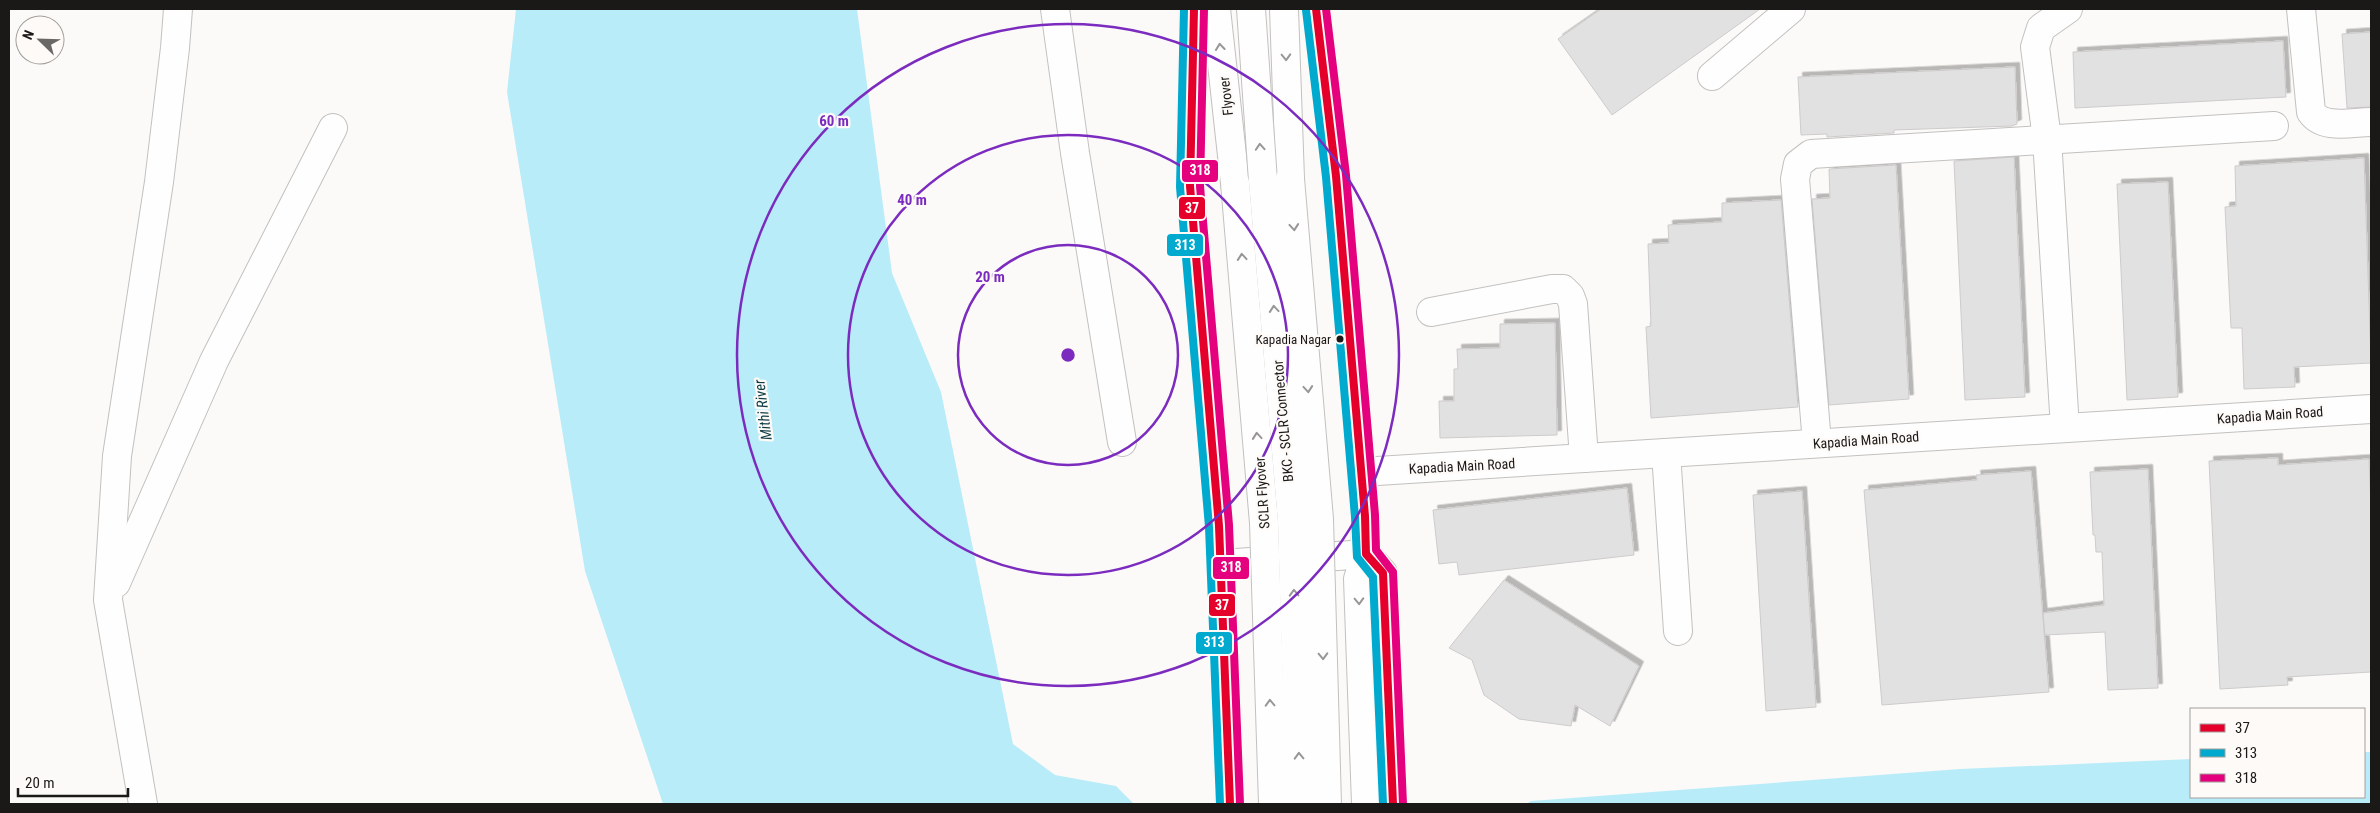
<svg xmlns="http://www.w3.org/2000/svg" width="2380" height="813" viewBox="0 0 2380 813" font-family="'Roboto Condensed',sans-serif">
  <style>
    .water { fill: #b9ecf9 }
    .building { fill: #e2e1e1; stroke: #cdcbcb; filter: url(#shadow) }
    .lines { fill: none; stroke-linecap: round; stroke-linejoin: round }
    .street-casing { stroke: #c2c1bf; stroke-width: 30 }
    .highway-casing { stroke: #c2c1bf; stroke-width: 30 }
    .street { stroke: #fffefe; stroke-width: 28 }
    .highway { stroke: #fffefe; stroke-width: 28 }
    .primary-bridge-casing { stroke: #c2c1bf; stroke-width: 30; stroke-linecap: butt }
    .highway-bridge-casing { stroke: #c2c1bf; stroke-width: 30; stroke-linecap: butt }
    .primary-bridge { stroke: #fffefe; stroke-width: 28 }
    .highway-bridge { stroke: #fffefe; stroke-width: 28 }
    .bus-1-casing { stroke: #fdfaf7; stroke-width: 11 }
    .bus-2-casing { stroke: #fdfaf7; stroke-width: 11 }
    .bus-3-casing { stroke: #fdfaf7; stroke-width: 11 }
    .bus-1 { stroke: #e4002b; stroke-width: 8 }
    .bus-2 { stroke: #00a9ce; stroke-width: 8 }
    .bus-3 { stroke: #e5007d; stroke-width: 8 }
    .oneway { stroke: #989796 }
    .ring { fill: none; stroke: #7b2cbf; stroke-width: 2.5 }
    .bus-dot { fill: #1a1918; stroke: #fdfaf7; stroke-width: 2 }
    .labels { text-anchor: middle; stroke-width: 4.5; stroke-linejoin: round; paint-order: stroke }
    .bus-label { font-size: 13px; fill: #1a1918; stroke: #fdfaf7; text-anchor: end }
    .street-label { font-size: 14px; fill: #1a1918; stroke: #fdfaf7 }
    .water-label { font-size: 15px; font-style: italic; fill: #0e3c46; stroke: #fdfaf7 }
    .centre { fill: #7b2cbf; stroke: #fdfaf7; stroke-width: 2.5 }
    .ring-label { font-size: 15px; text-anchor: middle; font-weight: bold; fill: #7b2cbf; stroke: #fdfaf7; stroke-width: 4.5; stroke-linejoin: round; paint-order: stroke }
    .line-badge { stroke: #fdfaf7; stroke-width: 2 }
    .badge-label { font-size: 14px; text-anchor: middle; font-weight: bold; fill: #fff }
  </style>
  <defs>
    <filter id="shadow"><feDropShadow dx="4.5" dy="-4.5" stdDeviation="0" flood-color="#0004"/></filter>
  </defs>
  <rect width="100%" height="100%" fill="#fcfaf8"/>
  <g class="water">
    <path d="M 516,9 L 857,9 L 892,273 L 941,392 L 1013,744 L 1055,775 L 1116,786 L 1134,804 L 663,804 L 585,571 L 507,92 Z"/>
    <path d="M 2364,752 L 2371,752 L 2371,804 L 1526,804 L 1531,801 L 1960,769 L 2191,759 L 2191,797 L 2364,797 Z"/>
  </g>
  <g class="building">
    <path d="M 1601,9 L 1760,9 L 1612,115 L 1558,39 Z"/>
    <path d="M 2371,32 L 2371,107 L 2347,108 L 2342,34 Z"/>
    <path d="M 2283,41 L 2286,97 L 2075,108 L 2073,52 Z"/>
    <path d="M 2015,67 L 2017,124 L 2012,126 L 1894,130 L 1894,133 L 1827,137 L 1827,134 L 1801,135 L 1798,77 Z"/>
    <path d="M 2014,157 L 2025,397 L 1965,400 L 1954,161 Z"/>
    <path d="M 2364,158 L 2371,363 L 2294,367 L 2295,387 L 2244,389 L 2242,328 L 2231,328 L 2225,207 L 2236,206 L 2235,166 Z"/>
    <path d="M 1896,165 L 1909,399 L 1829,405 L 1812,199 L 1830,198 L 1829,169 Z"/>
    <path d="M 2168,182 L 2178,397 L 2127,400 L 2117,184 Z"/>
    <path d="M 1781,200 L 1798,407 L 1651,418 L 1646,327 L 1651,326 L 1648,244 L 1669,243 L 1668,225 L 1722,222 L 1722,203 Z"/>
    <path d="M 1555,323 L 1557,435 L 1440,438 L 1439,401 L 1454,401 L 1454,369 L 1458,369 L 1457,349 L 1500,348 L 1500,324 Z"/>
    <path d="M 2278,458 L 2278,465 L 2369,459 L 2371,507 L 2371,672 L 2287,677 L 2288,685 L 2220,689 L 2209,461 Z"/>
    <path d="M 2148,469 L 2158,688 L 2108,690 L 2105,632 L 2045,635 L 2043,613 L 2104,605 L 2102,552 L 2096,552 L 2095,535 L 2093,535 L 2090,472 Z"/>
    <path d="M 2031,471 L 2049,692 L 1882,705 L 1864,490 L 1977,480 L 1976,475 Z"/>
    <path d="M 1627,488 L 1634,555 L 1459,575 L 1457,562 L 1439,564 L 1433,510 Z"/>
    <path d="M 1802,491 L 1816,707 L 1766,711 L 1753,495 Z"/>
    <path d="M 1504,580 L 1639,666 L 1610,726 L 1575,705 L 1571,726 L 1519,719 L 1484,695 L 1472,660 L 1449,648 Z"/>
  </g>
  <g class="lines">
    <defs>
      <g id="street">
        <path d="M 1055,9 L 1075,153 L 1122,442"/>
        <path d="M 2301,9 L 2311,112 C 2323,130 2352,122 2371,122"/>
        <path d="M 1712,76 L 1791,9"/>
        <path d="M 1431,312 L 1552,289 L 1563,289 L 1570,296 L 1573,304 L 1584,458"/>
        <path d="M 2065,428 L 2047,139 L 2035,47 L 2041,28 L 2068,9"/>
        <path d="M 1817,443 L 1795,179 L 1798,164 L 1811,154 L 2274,126"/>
        <path d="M 1666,453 L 1678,631"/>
        <path d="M 1361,472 L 2371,409"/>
        <path d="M 116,583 L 214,361 L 333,128"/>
        <path d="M 143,804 L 108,600 L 117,456 L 159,182 L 175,48 L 178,9"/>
      </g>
      <g id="highway">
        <path d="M 1194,9 L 1190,186 L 1219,526 L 1230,804"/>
        <path d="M 1216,9 L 1235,183"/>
        <path d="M 1284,9 L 1290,179"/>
        <path d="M 1316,9 L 1336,176 L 1365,516 L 1366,554 L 1383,573 L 1393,804"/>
        <path d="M 1221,564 L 1366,554 L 1358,579 L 1366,804"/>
      </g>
    </defs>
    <use href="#street" class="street-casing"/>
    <use href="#highway" class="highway-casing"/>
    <use href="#street" class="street"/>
    <use href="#highway" class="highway"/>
    <defs>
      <path id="primary-bridge" d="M 1251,9 L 1263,181 L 1292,521 L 1300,804"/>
      <g id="highway-bridge">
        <path d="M 1290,179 L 1319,519 L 1327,804"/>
        <path d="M 1235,183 L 1264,523 L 1273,804"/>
      </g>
    </defs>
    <use href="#primary-bridge" class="primary-bridge-casing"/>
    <use href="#highway-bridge" class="highway-bridge-casing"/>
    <use href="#primary-bridge" class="primary-bridge"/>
    <use href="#highway-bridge" class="highway-bridge"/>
    <defs>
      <g id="bus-1">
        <path d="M 1194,9 L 1190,186 L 1219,526 L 1230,804"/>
        <path d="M 1316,9 L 1336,176 L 1365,516 L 1366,554 L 1383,573 L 1393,804"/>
      </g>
      <g id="bus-2">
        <path d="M 1184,9 L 1180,187 L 1209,527 L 1220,804"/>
        <path d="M 1306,10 L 1326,177 L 1355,517 L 1357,557 L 1373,577 L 1383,804"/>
      </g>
      <g id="bus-3">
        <path d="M 1204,9 L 1200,186 L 1229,525 L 1240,804"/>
        <path d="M 1326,9 L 1346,175 L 1375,515 L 1376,550 L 1393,572 L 1403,804"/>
      </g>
    </defs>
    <use href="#bus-1" class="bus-1-casing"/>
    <use href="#bus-2" class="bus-2-casing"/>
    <use href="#bus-3" class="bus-3-casing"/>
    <use href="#bus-1" class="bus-1"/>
    <use href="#bus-2" class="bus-2"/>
    <use href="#bus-3" class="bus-3"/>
  </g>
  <defs><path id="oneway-chevron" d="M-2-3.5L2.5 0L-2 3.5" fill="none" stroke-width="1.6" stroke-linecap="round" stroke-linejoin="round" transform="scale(1.25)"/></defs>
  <g class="oneway">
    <use href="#oneway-chevron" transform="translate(1220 47) rotate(-96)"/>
    <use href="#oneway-chevron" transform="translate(1286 57) rotate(88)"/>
    <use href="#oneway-chevron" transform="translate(1260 147) rotate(-94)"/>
    <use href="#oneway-chevron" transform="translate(1294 227) rotate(85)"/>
    <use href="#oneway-chevron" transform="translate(1242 257) rotate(-95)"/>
    <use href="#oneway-chevron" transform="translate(1274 309) rotate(-95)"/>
    <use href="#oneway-chevron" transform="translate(1308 389) rotate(85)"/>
    <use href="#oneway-chevron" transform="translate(1257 436) rotate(-95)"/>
    <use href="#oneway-chevron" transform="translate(1294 593) rotate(-92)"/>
    <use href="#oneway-chevron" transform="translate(1359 601) rotate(88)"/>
    <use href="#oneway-chevron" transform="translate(1323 656) rotate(88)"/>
    <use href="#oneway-chevron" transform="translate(1270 703) rotate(-92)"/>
    <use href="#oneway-chevron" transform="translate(1299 756) rotate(-92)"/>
  </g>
  <g class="ring">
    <circle cx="1068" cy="355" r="110"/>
    <circle cx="1068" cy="355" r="220"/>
    <circle cx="1068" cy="355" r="331"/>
  </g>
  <circle class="bus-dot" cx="1340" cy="339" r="4.5"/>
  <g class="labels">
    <g class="bus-label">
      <text x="1331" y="344">Kapadia Nagar</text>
    </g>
    <g class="street-label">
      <text transform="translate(1226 96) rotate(-96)" y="5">Flyover</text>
      <text transform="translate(2270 415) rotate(-4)" y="5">Kapadia Main Road</text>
      <text transform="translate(1283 421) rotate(-95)" y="5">BKC - SCLR Connector</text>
      <text transform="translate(1866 440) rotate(-4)" y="5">Kapadia Main Road</text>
      <text transform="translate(1462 466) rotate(-3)" y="5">Kapadia Main Road</text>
      <text transform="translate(1262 493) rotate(-94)" y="5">SCLR Flyover</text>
    </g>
    <g class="water-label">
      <text transform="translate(763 410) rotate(-97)" y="5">Mithi River</text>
    </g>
  </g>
  <circle cx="1068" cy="355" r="8" class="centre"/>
  <g class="ring-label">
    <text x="834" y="126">60 m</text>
    <text x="912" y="205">40 m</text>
    <text x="990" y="282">20 m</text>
  </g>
  <g class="line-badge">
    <rect x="1181" y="159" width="38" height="24" rx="5" fill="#e5007d"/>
    <rect x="1178" y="196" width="28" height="24" rx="5" fill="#e4002b"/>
    <rect x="1166" y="233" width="38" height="24" rx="5" fill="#00a9ce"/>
    <rect x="1212" y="556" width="38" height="24" rx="5" fill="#e5007d"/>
    <rect x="1208" y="593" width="28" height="24" rx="5" fill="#e4002b"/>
    <rect x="1195" y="631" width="38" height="24" rx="5" fill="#00a9ce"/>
  </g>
  <g class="badge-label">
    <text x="1200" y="175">318</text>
    <text x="1192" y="213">37</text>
    <text x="1185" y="250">313</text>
    <text x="1231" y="572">318</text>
    <text x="1222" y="610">37</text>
    <text x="1214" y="647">313</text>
  </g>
  <rect width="2380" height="813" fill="none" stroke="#1a1918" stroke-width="20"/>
  <rect x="2190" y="708" width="175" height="90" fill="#fdfaf7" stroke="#a2a09e"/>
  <rect x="2200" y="724" width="25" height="8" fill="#e4002b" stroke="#a2a09e"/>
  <text x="2235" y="733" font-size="15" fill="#1a1918">37</text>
  <rect x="2200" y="749" width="25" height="8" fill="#00a9ce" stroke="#a2a09e"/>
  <text x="2235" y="758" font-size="15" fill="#1a1918">313</text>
  <rect x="2200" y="774" width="25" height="8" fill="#e5007d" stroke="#a2a09e"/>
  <text x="2235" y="783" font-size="15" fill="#1a1918">318</text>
  <g transform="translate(40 40) rotate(293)"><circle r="24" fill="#fdfaf7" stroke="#a2a09e"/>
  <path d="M0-4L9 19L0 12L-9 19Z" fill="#696866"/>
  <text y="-8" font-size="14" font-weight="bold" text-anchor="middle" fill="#1a1918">N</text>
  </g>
  <path d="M18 788v8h110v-8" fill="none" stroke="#1a1918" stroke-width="2.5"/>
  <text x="25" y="788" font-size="15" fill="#1a1918" stroke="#fdfaf7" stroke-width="4" paint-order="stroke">20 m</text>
</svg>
